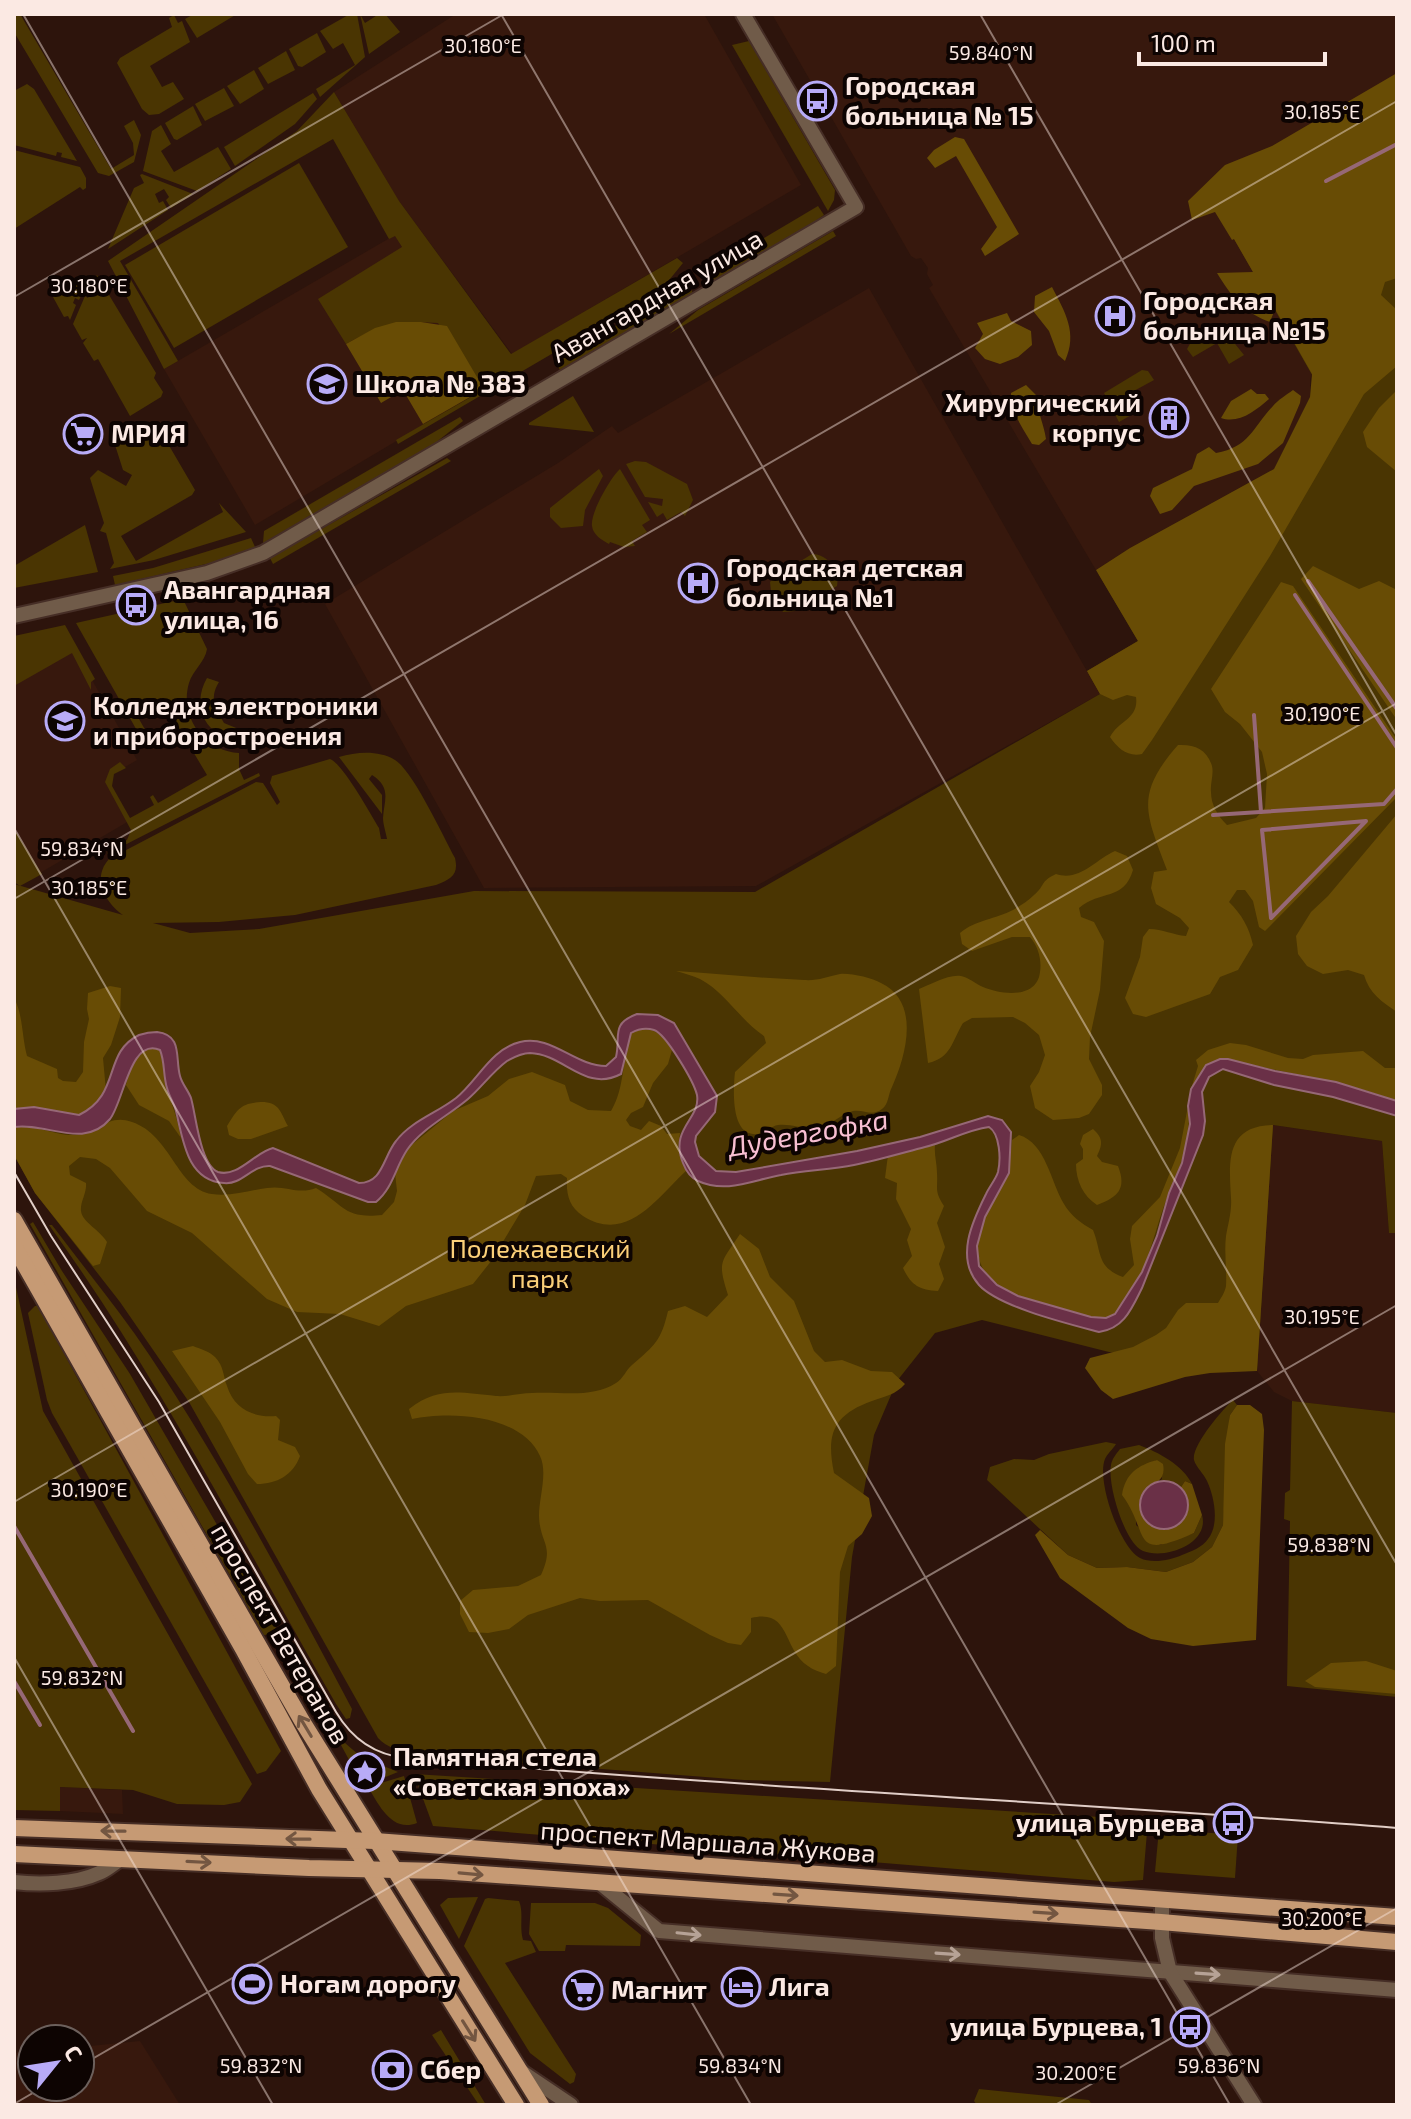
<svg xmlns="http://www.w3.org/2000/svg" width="1411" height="2119" viewBox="0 0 1411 2119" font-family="'Exo 2',sans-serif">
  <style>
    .built { fill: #37180d }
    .green { fill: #4a3502 }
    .forest { fill: #684c05 }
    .water { fill: #6a3047; stroke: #966876; stroke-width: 2 }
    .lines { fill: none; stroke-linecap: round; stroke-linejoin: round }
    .stream { stroke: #966876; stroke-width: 4 }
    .minor-casing { stroke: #462e26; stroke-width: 18 }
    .major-casing { stroke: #462e26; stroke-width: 20 }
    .minor { stroke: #705b49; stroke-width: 14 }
    .major { stroke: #c69a74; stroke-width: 16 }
    .tram { stroke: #e1cec7; stroke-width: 2 }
    .oneway { stroke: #735641 }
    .oneway2 { stroke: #b6a296 }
    .ticks { fill: none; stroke: #fbe9e3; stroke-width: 2; stroke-opacity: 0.45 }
    .labels { text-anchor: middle; stroke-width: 8; stroke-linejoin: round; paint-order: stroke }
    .poi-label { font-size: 26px; font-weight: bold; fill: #fbe9e3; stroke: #0d0402; text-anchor: start }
    .street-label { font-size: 26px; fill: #fbe9e3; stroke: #0d0402 }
    .park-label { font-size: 26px; fill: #fcd079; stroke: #0d0402 }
    .water-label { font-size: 28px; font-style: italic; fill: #f8bfd2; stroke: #0d0402 }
    .ticks-label { font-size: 20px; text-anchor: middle; fill: #fbe9e3; stroke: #0d0402; stroke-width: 8; stroke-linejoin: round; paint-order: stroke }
  </style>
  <rect width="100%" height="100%" fill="#2d140c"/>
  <g class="built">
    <path d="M 456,14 L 704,14 L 801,185 L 512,354 L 398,200 L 334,92 Z"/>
    <path d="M 772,14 L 1397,14 L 1397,96 L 1310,380 L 1310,397 L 1274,469 L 1130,548 L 1096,570 L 929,288 L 933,285 L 927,274 L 928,268 L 921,258 L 916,259 L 911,256 Z"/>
    <path d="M 395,235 L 484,389 L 255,525 L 164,369 Z"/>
    <path d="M 869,288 L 1100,694 L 756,886 L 484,888 L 325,604 L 558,463 L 612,426 L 618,433 Z"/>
    <path d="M 64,630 L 137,760 L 113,774 L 110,786 L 129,821 L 21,884 L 14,872 L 14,641 Z"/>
    <path d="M 1273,1125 L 1382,1141 L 1389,1232 L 1397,1233 L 1397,1413 L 1292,1401 L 1274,1392 L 1257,1371 Z"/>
    <path d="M 59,1787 L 122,1790 L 123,1814 L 60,1811 Z"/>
    <path d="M 140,2041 L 180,2105 L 14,2105 L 14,2053 L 32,2051 L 32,2087 L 80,2087 L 80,2047 Z"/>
  </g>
  <g class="green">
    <path d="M 14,14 L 20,14 L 111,169 L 134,155 L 133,143 L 124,126 L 134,120 L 141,135 L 134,162 L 109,176 L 98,173 L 14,32 Z"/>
    <path d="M 194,14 L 237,14 L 197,38 L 185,19 Z"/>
    <path d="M 350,14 L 357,14 L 365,57 L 320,97 L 316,89 L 355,65 L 343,43 L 333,49 L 320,31 Z"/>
    <path d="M 360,14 L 365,23 L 379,14 L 385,14 L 400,32 L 369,54 Z"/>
    <path d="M 174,15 L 178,23 L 182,21 L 190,42 L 150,66 L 162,87 L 173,82 L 184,99 L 159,114 L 149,115 L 142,109 L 117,63 L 120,58 L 172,27 L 169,18 Z"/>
    <path d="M 317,33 L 326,52 L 302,67 L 298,66 L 289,49 Z"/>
    <path d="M 749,41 L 835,190 L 834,200 L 828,211 L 732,45 Z"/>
    <path d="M 286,51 L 295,70 L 268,84 L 258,68 Z"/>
    <path d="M 254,70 L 264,89 L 240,104 L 227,86 Z"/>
    <path d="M 27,84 L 34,89 L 77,161 L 61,157 L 62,153 L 57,152 L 56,156 L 14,145 L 14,91 Z"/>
    <path d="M 224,88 L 234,106 L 205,121 L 195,104 Z"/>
    <path d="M 334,92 L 399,201 L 511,354 L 677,258 L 683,263 L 661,290 L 398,444 L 396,440 L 483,390 L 438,323 C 398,320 380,325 346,344 L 318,299 L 402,247 L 395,236 L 389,239 L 333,139 L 120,261 L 178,361 L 164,369 L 108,261 L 297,131 Z"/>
    <path d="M 313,93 L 317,99 L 295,124 L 235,166 L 224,147 Z"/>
    <path d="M 1397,96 L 1397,1233 L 1389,1233 L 1382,1141 L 1273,1125 L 1257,1371 L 1109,1352 L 982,1320 L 935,1333 L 897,1381 L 874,1435 L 852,1557 L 830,1782 L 744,1780 L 459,1758 L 453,1754 C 428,1752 395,1757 378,1738 L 189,1402 L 120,1302 L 35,1193 L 14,1155 L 14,884 L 123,915 C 106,903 91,879 109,859 L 256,782 L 263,783 L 277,805 L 280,802 L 270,783 L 272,776 L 330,759 C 343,764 370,813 379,828 L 381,839 L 387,839 C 386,833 383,824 383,818 C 384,800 392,788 372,775 L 369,779 L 382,795 L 382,814 L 339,757 C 357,752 378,750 395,760 C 413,771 443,836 455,858 C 459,875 451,879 436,885 L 295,915 L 219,922 L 153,923 L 190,933 L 259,929 L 474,891 L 755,892 L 1100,694 L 1087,671 L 1138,641 L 1098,573 L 1276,471 L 1319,387 L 1214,204 Z"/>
    <path d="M 193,106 L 202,125 L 177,140 L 174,139 L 165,123 Z"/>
    <path d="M 161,125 L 171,144 L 161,151 L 174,172 L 218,147 L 231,169 L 197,191 L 143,171 L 152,131 Z"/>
    <path d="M 14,150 L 80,167 L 86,178 L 86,188 L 83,190 L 80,187 L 14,229 Z"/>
    <path d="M 299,163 L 348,247 L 174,348 L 125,265 Z"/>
    <path d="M 142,174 L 193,194 L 171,208 L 166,200 L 169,197 L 164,189 L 155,194 L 159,203 L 163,201 L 168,210 L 108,249 L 134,188 L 144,183 L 140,175 Z"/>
    <path d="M 818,206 L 824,215 L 814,222 L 711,282 L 705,273 Z"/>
    <path d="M 833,231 L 836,236 L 669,334 L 698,310 Z"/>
    <path d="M 92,275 L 79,300 L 75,298 L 73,303 L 76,305 L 70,320 L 68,316 L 64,317 L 53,297 Z"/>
    <path d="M 97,275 L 156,373 L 154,378 L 163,392 L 161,397 L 130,416 L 98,359 L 94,361 L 83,343 L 87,338 L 82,340 L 73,324 L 85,296 L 88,298 L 90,294 L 87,291 Z"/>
    <path d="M 688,284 L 693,293 L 560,370 L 555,361 Z"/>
    <path d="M 1219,324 L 1244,355 L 1229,364 L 1217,343 L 1193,357 L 1187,349 L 1191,342 Z"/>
    <path d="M 1142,370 L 1148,371 L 1154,380 L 1132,392 L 1142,409 L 1119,422 L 1104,393 Z"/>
    <path d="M 573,396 L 594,432 L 529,425 L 529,423 Z"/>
    <path d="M 460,417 L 463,421 L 434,444 L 263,543 L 264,531 Z"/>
    <path d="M 151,423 L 157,425 L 195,490 L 192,495 L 121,536 L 136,561 L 223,512 L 219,503 L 246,532 L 154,560 L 110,569 L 114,563 L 106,533 L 100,531 L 104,523 L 90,478 L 98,470 L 126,486 L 132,475 L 123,470 L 115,445 L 116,440 L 127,434 L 136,444 L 157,433 Z"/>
    <path d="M 447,458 L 451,461 L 273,564 L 270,558 Z"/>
    <path d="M 635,461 L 646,462 L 687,484 L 693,500 L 685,516 L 681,512 L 667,520 L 663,513 L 657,517 L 648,502 L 662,506 L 663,499 L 645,497 L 626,464 Z"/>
    <path d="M 599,469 L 603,476 L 585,510 L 583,526 L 561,528 L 550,517 L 550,508 Z"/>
    <path d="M 620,469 L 650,520 L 642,525 L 647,532 L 632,541 L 635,546 L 624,547 L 610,542 L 609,544 C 602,540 593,535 592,526 C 590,513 611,477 620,469 Z"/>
    <path d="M 85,525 L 98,572 L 14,588 L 14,566 Z"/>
    <path d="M 251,538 L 255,547 L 219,561 L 115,585 L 113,576 L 153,568 Z"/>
    <path d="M 812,554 C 828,554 840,571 837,586 L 795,611 L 783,612 L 771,592 L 770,582 L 775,577 Z"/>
    <path d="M 183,599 L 207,649 C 205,662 193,670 189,683 C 179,717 204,751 239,753 L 239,769 L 244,780 L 259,773 L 260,776 L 107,854 L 108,851 L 127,840 L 131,830 L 105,782 L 110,769 L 120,762 L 126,768 L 114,774 L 112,786 L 130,818 L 154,805 L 150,797 L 153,795 L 158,803 L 207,775 L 161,698 L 135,712 L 151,740 L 144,743 L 76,623 Z"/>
    <path d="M 65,625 L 95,679 L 91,682 L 91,690 L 72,653 L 14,686 L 14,636 Z"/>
    <path d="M 207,678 L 219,682 C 208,700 217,709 224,723 L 241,730 L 241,741 C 207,739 190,707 207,678 Z"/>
    <path d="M 14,829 L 42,874 L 20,886 L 14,882 Z"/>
    <path d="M 33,1222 L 62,1271 L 130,1374 L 276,1627 L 273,1634 L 264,1635 L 30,1224 Z"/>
    <path d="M 49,1225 L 52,1225 C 85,1269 120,1311 150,1356 C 225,1469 289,1590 352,1709 L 350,1718 L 346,1719 L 336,1704 C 243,1543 158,1376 49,1225 Z"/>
    <path d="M 14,1278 L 43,1411 L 252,1784 L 240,1802 L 224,1805 L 177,1804 L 133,1790 L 60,1787 L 60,1811 L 14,1810 Z"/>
    <path d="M 35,1306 L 38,1306 L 281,1751 L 266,1771 L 257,1774 L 52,1413 L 47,1400 L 28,1313 Z"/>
    <path d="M 1233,1400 L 1237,1405 L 1230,1415 L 1223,1525 L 1212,1547 L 1193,1562 L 1166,1572 L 1127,1567 L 1097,1568 L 1068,1555 L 987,1480 L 990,1467 L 1014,1459 L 1034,1460 L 1049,1454 L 1106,1442 L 1116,1444 C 1113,1449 1107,1454 1105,1459 C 1096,1480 1120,1548 1140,1558 C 1152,1564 1171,1560 1182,1555 C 1190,1552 1203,1547 1208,1539 C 1220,1524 1214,1496 1207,1481 C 1204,1474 1196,1467 1194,1460 C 1191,1446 1223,1409 1233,1400 Z"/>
    <path d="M 1292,1401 L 1397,1413 L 1397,1697 L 1287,1686 L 1290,1521 L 1284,1519 L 1285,1493 L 1290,1490 Z"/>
    <path d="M 1139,1445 C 1158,1452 1183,1465 1192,1484 L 1185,1481 L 1181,1487 L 1169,1482 L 1157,1483 L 1162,1479 L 1157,1460 L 1138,1468 L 1131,1507 L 1136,1515 L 1136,1525 L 1160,1545 L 1194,1533 L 1202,1515 C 1210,1543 1166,1560 1143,1551 C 1125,1544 1107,1484 1111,1465 C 1112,1459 1116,1454 1120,1449 Z"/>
    <path d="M 345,1743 L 360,1756 L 398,1772 L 366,1785 L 361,1782 L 341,1745 Z"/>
    <path d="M 414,1774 L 1148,1820 L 1143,1880 L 1114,1882 L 433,1826 Z"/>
    <path d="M 404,1776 L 417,1823 C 392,1833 379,1805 368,1787 Z"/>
    <path d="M 1159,1829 L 1238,1835 L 1235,1878 L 1155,1872 Z"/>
    <path d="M 478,1897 L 459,1939 L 440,1905 L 448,1898 Z"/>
    <path d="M 488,1898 L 519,1901 C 524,1913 519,1926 523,1940 L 531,1941 L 536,1952 L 505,1963 L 576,2074 L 574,2082 L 570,2084 L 530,2053 L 464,1946 L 485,1899 Z"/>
    <path d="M 531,1903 L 595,1903 L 608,1908 L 641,1935 L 640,1946 L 566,1945 L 565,1951 L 539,1951 L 529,1934 Z"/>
    <path d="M 441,2030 L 486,2105 L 479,2105 L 432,2035 Z"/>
    <path d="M 979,2089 L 1089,2100 L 1092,2105 L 977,2105 L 974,2101 Z"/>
  </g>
  <g class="forest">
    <path d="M 1397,73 L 1397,278 L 1385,282 L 1381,295 L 1397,310 L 1397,366 L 1364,394 L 1270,556 L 1152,740 L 1142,754 C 1128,757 1118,749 1110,737 C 1119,720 1139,719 1136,697 L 1127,695 L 1113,700 L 1100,694 L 1087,671 L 1138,641 L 1096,570 L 1130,548 L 1274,469 L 1310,397 L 1312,374 L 1275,309 L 1270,322 C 1244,313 1231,296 1217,273 L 1253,272 L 1234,239 L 1232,240 L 1215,212 L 1192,220 L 1188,201 L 1225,165 L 1272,146 Z"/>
    <path d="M 955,137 L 964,139 L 1019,234 L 985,256 L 981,249 L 997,227 L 956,156 L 935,168 L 927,158 L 934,150 Z"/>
    <path d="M 1052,287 C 1065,312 1078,333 1065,361 L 1058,355 L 1049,331 L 1034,312 L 1035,296 Z"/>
    <path d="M 1007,313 L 1011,321 L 1031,331 L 1032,345 L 1018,357 L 1000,364 L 985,359 L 975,348 L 983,334 L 977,323 Z"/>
    <path d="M 396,322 L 421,322 L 447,326 L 484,389 L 423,424 L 403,390 L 381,403 L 346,344 L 375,328 Z"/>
    <path d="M 1026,385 L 1037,396 C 1037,412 1044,424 1046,439 L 1039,445 L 1032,444 C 1022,427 1011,413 1011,393 Z"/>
    <path d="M 1251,389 L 1257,394 L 1265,394 L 1269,399 C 1255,411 1239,424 1221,418 L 1231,401 Z"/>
    <path d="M 1293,390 L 1301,396 L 1300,403 L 1283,443 L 1258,464 L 1194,486 L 1172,510 L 1160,514 L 1150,496 L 1153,488 L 1192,469 L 1197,454 L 1209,447 L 1216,453 C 1250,447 1252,428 1273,406 C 1278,400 1286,395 1293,390 Z"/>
    <path d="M 1397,390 L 1397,472 L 1367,447 L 1363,432 L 1379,408 Z"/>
    <path d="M 1313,566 L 1359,589 L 1379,581 L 1397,590 L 1397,720 L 1301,579 Z"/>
    <path d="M 1281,582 L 1293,586 L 1397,740 L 1397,797 L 1265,931 L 1259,927 L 1253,901 L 1245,890 L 1237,890 L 1229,902 C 1242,915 1249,927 1253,945 L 1238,970 L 1220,977 L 1210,994 L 1146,1017 L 1133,1014 L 1125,998 L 1140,957 L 1143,937 L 1149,929 C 1163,929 1173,935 1186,936 L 1189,928 L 1180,918 L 1156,904 L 1151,888 L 1154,872 L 1167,870 C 1146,814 1134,795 1178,745 C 1194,744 1207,749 1212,766 C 1214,774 1210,784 1211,792 C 1211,805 1218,816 1227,825 L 1256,818 L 1265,808 L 1267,774 L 1262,752 L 1240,724 L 1225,712 L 1211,689 Z"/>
    <path d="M 1397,814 L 1397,1012 C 1382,1002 1369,993 1364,975 L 1348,970 L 1323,974 L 1307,966 L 1298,954 L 1296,936 L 1311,912 L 1328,896 Z"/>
    <path d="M 1115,851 L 1127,856 L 1133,870 C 1124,901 1100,890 1079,908 L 1081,917 L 1094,922 L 1104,941 L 1100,990 L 1090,1037 L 1089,1059 L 1102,1085 L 1102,1095 L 1089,1114 L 1079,1118 L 1053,1120 L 1035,1108 L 1030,1086 L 1039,1072 L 1045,1055 L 1039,1035 L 1025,1023 L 1013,1017 L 972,1018 L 963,1023 C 952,1041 951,1058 928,1063 L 919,989 C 930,985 948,974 961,976 C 968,977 976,984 983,987 C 1002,995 1037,999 1040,972 C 1042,960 1038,946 1030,937 L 1012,937 L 972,951 L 962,944 L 960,933 C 975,920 996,919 1013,910 C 1020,906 1028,901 1034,895 C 1046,885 1039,882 1056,874 C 1079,882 1095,860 1115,851 Z"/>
    <path d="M 676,971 C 718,974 761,978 804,980 C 817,981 827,977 840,974 C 851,973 872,978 881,983 C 921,1002 906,1056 892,1087 C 888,1094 889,1104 882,1109 C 872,1117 864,1109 853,1111 C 842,1114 832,1124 820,1127 C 805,1131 792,1123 778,1125 C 771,1126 769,1131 762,1133 C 730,1143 733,1090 735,1072 L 766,1043 L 764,1036 C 740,1020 725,992 700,979 C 693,976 684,973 676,971 Z"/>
    <path d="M 110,986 L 121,988 L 120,1017 L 111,1045 L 103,1058 L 106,1091 L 98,1103 L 79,1116 L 34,1107 L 14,1109 L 14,998 C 23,1014 22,1038 27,1056 L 57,1069 L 58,1078 L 63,1081 L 76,1082 L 83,1072 L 84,1042 L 89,1019 L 87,1009 L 88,993 Z"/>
    <path d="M 640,1029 C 658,1029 663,1036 672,1050 L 668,1064 L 653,1083 L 643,1107 L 631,1113 L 626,1120 L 630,1126 L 641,1130 L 649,1121 L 661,1126 L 667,1134 L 680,1133 L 678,1148 L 686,1171 C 657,1198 627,1244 583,1216 C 569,1207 566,1194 567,1178 L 561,1174 L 536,1176 L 525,1205 L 492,1260 L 473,1284 L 406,1306 L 379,1326 L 340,1314 L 297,1312 L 267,1299 L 192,1233 L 147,1211 L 110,1168 L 96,1159 L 80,1157 L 69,1166 L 70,1175 L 86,1183 C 87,1193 80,1202 81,1211 C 82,1222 100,1230 107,1242 L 100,1264 L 93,1266 L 35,1193 L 14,1155 L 14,1127 C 36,1124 54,1136 75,1135 C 99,1134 107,1113 132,1122 C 171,1135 177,1189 212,1194 C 230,1197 250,1190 267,1188 C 286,1185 298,1195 316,1188 C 344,1205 344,1219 382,1215 L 394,1202 L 397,1191 L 395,1173 L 408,1148 L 453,1111 L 488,1096 L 509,1079 L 532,1072 L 565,1085 L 570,1101 L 588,1110 L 611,1111 C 625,1088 622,1059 631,1033 Z"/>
    <path d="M 1230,1043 L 1246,1045 L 1288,1058 L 1303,1059 L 1313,1055 L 1363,1051 L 1385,1068 L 1397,1068 L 1397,1101 C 1343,1080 1285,1074 1228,1059 C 1208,1059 1200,1073 1191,1089 L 1198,1066 L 1196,1060 L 1208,1050 Z"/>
    <path d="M 153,1047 L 160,1050 C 165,1063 163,1076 167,1088 C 172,1105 178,1120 181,1138 L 169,1121 L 139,1105 L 126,1085 C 131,1068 133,1052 153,1047 Z"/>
    <path d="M 261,1102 C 280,1102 280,1112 288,1126 L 251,1139 L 238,1139 L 229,1135 L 227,1126 C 237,1110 240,1103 261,1102 Z"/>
    <path d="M 1188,1106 C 1189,1119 1189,1130 1187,1142 C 1182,1165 1172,1184 1164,1206 C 1154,1233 1140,1299 1113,1315 C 1098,1324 1069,1312 1053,1308 C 940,1278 980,1232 1011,1151 L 1012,1140 L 1019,1135 C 1046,1143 1051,1183 1064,1204 C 1070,1215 1082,1224 1093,1230 C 1102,1252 1096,1267 1123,1277 L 1134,1265 L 1130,1239 L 1132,1226 L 1160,1197 L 1180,1148 Z"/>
    <path d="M 1273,1125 L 1257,1371 L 1210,1373 L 1185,1377 L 1113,1399 L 1101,1390 L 1085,1368 L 1090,1358 L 1133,1347 L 1156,1335 L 1166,1328 L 1178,1310 L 1186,1303 L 1218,1303 C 1221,1298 1225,1292 1226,1286 C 1227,1270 1224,1253 1226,1236 C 1228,1224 1232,1211 1231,1198 C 1229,1162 1225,1126 1273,1125 Z"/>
    <path d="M 1093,1129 C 1103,1138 1103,1144 1097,1156 L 1102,1162 L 1118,1166 C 1127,1189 1118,1197 1097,1205 C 1083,1196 1076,1181 1076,1164 L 1083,1159 L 1083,1149 L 1080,1144 L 1083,1135 Z"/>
    <path d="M 935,1145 C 934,1155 937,1163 937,1173 C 938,1190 934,1190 944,1206 L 937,1223 L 945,1247 L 939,1264 L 944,1279 L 938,1291 C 919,1290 911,1285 903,1268 L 912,1256 L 907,1240 L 911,1229 L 896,1199 L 897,1183 L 885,1178 L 888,1155 Z"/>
    <path d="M 740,1234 L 759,1249 L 770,1277 L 794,1301 L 814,1351 L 825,1362 L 842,1360 L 871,1371 L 892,1372 L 905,1384 C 895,1395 886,1396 872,1401 C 833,1415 826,1434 834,1473 L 869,1498 L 872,1516 L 862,1534 L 848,1546 L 840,1572 L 836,1666 L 826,1674 C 820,1672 813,1670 808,1666 C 782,1649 791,1608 751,1618 L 751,1632 L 741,1645 L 728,1643 L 710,1635 L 648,1600 L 600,1601 L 580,1598 L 528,1615 L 509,1629 L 488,1633 L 469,1632 L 460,1614 L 460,1601 L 473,1590 L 518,1586 L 541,1575 C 555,1544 540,1545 539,1516 C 539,1497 548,1473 540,1456 C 521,1414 450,1411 412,1419 L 409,1409 C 439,1386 461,1393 496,1396 C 508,1397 520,1393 532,1393 C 560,1391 591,1399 616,1383 C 623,1379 626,1370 632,1365 C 655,1345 661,1341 668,1311 L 685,1306 L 707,1317 L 728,1295 C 717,1260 721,1263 740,1234 Z"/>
    <path d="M 193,1346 C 201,1349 210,1352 215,1357 C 224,1366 223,1376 227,1386 C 234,1409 254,1418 276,1416 L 280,1420 L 278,1440 L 295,1447 L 300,1456 C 293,1475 277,1484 257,1484 L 248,1474 L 220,1422 L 172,1351 Z"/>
    <path d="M 1237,1405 L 1250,1405 L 1262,1414 L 1264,1430 L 1256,1640 L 1193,1646 L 1151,1639 L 1128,1628 L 1060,1578 L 1035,1535 L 1040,1530 L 1068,1555 L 1097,1568 L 1127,1567 L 1166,1572 L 1193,1562 L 1212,1547 L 1223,1525 L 1225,1444 L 1230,1415 Z"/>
    <path d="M 1157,1460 L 1163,1464 C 1166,1479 1157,1483 1144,1490 L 1146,1522 L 1155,1528 L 1166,1530 L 1186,1496 L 1181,1487 L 1185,1481 L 1192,1484 L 1202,1515 L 1194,1533 C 1129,1562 1151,1534 1122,1495 C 1125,1474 1138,1465 1157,1460 Z"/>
    <path d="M 1366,1661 L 1397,1671 L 1397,1694 L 1315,1687 L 1305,1681 L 1331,1663 Z"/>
  </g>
  <g class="water">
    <path d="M 637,1014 L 658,1015 L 674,1023 L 717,1096 L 715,1112 L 696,1136 L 695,1142 L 699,1156 L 716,1171 L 736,1172 L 857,1151 L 920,1137 L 988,1116 L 1002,1120 L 1011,1132 L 1009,1173 L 985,1217 L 977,1246 L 979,1266 L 997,1285 L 1018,1296 L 1091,1317 L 1106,1318 L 1115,1314 L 1142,1272 L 1157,1236 L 1169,1193 L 1182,1163 L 1190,1124 L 1188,1106 L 1191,1089 L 1206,1065 L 1220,1059 L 1228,1059 L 1275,1071 L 1336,1082 L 1397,1101 L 1397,1116 L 1333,1097 L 1274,1085 L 1223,1069 L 1209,1077 L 1202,1092 L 1205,1121 L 1203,1135 L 1142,1288 C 1132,1308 1124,1329 1099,1332 C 1069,1324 999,1307 979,1285 C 955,1258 972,1222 986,1194 C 989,1187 996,1179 998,1172 C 1001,1159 1000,1134 989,1127 C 966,1130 947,1142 925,1147 C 902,1153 878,1160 854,1165 C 830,1170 805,1170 781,1175 C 753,1180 726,1194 698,1181 C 691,1178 686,1171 683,1163 C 669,1128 701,1119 697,1095 C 694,1082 666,1034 654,1030 C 645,1027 638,1029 631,1033 L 621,1074 C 585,1093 564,1054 530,1053 C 522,1053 514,1057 507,1061 C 492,1072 481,1088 468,1099 C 448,1116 421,1129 407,1150 C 395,1168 393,1188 376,1202 L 368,1202 L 270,1166 C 252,1165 242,1185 224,1183 C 187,1181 183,1140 176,1111 C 174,1103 169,1096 167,1088 C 163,1075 165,1062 160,1050 C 130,1037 124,1101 110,1119 C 84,1150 46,1122 14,1127 L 14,1109 L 34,1107 L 79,1115 C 122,1094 102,1053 139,1035 C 145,1033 151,1032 157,1032 C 183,1035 175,1058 180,1076 C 182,1084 188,1090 191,1098 C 196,1115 200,1165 218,1172 C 238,1178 255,1152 273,1148 L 359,1183 C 383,1183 383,1157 396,1141 C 411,1121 437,1113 456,1098 C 478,1080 491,1049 520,1042 C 551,1034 575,1066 606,1066 L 616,1057 C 621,1036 610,1024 637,1014 Z"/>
    <circle cx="1164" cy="1505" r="24"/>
  </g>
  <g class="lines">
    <g class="stream">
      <path d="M 1326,181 L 1397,144"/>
      <path d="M 1308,581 L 1397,709"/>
      <path d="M 1295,595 L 1397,748"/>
      <path d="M 1254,715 L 1261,812"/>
      <path d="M 1213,815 L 1384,804 L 1397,789"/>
      <path d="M 1366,821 L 1271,918 L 1262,830 Z"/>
      <path d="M 14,1526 L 133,1731"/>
      <path d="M 14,1681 L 40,1725"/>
    </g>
    <defs>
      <g id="minor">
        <path d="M 14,616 L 207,573 L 263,553 L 856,207 L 743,14"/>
        <path d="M 14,1882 C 40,1885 75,1884 99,1873 C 107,1870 114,1863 121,1859"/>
        <path d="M 600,1883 L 659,1931 L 1397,1990"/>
        <path d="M 1162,1899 L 1162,1938 L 1170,1972 L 1254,2105"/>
        <path d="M 522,2072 L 571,2105"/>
      </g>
      <g id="major">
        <path d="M 14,1220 L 302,1721 L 541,2105"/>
        <path d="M 14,1246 L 243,1649 L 319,1789 L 516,2105"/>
        <path d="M 14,1828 L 375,1841 L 1397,1917"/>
        <path d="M 14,1854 L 309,1868 L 440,1871 L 1161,1922 L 1397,1942"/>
      </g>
    </defs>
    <use href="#minor" class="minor-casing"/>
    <use href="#major" class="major-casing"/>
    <use href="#minor" class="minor"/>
    <use href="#major" class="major"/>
    <path class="tram" d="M 14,1172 L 51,1236 L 159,1402 L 336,1712 C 352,1739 375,1755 406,1758 C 736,1787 1067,1802 1397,1828"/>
  </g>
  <defs><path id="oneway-shaft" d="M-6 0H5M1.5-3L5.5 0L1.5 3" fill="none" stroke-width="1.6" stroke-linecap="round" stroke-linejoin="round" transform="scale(2)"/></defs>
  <g class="oneway">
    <use href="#oneway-shaft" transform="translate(305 1726) rotate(-121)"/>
    <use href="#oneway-shaft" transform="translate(113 1831) rotate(-179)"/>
    <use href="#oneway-shaft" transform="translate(298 1839) rotate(-179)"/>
    <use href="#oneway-shaft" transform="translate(199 1862) rotate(3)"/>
    <use href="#oneway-shaft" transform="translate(471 1874) rotate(5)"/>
    <use href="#oneway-shaft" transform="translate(786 1895) rotate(4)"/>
    <use href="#oneway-shaft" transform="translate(1046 1913) rotate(4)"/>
    <use href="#oneway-shaft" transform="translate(469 2031) rotate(58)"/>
  </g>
  <g class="oneway2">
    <use href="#oneway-shaft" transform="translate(689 1934) rotate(6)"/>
    <use href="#oneway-shaft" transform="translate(948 1954) rotate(4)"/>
    <use href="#oneway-shaft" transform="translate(1208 1974) rotate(4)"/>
  </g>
  <path class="ticks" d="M 23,14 L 1230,2105M 501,14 L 1397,1565M 980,14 L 1397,736M 14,297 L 504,14M 14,828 L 751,2105M 14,899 L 1397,101M 14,1502 L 1397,703M 14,1657 L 273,2105M 80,2066 L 1397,1305M 14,2104 L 43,2087M 1055,2105 L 1397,1908"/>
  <defs>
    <symbol id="bus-ring" viewBox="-11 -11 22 22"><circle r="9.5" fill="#0d0402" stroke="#b8abf7" stroke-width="1.5"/><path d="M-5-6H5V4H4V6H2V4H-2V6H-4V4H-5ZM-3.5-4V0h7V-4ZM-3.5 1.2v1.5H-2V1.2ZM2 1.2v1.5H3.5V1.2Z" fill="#b8abf7"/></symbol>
    <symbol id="hospital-ring" viewBox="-11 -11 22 22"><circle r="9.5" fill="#0d0402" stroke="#b8abf7" stroke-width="1.5"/><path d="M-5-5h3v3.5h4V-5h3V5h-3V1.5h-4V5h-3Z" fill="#b8abf7"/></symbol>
    <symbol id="school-ring" viewBox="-11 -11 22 22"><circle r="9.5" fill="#0d0402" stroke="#b8abf7" stroke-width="1.5"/><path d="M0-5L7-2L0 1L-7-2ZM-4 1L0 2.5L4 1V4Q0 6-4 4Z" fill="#b8abf7"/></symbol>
    <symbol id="building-ring" viewBox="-11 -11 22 22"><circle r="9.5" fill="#0d0402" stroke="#b8abf7" stroke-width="1.5"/><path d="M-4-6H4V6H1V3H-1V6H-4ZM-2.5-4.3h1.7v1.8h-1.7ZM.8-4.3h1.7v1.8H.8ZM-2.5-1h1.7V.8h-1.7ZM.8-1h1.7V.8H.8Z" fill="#b8abf7"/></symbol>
    <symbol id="supermarket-ring" viewBox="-11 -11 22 22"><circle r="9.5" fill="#0d0402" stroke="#b8abf7" stroke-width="1.5"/><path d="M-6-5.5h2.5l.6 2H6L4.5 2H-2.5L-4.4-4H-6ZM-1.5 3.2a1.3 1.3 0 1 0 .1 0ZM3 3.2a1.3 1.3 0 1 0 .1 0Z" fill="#b8abf7"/></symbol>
    <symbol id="university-ring" viewBox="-11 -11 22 22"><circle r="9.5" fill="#0d0402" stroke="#b8abf7" stroke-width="1.5"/><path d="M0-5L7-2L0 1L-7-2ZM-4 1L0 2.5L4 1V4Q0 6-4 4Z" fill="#b8abf7"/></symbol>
    <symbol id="sight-ring" viewBox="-11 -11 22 22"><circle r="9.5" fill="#0d0402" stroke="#b8abf7" stroke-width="1.5"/><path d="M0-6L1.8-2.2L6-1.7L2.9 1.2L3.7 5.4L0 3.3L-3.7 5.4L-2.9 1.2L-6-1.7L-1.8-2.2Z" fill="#b8abf7"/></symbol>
    <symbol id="stadium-ring" viewBox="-11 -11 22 22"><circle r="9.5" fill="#0d0402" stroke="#b8abf7" stroke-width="1.5"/><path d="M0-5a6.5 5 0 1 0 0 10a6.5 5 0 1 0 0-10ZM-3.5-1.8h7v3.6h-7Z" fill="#b8abf7"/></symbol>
    <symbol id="hotel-ring" viewBox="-11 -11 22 22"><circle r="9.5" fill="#0d0402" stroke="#b8abf7" stroke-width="1.5"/><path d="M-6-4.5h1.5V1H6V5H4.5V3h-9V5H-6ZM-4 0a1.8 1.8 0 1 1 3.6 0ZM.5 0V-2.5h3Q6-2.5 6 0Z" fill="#b8abf7"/></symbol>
    <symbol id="bank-ring" viewBox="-11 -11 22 22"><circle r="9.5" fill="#0d0402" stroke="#b8abf7" stroke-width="1.5"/><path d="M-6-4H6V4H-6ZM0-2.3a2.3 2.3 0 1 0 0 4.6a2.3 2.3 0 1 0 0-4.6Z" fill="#b8abf7"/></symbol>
  </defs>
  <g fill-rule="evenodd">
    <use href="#bus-ring" x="795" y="79" width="44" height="44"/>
    <use href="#hospital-ring" x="1093" y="294" width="44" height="44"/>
    <use href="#school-ring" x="305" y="362" width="44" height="44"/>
    <use href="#building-ring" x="1147" y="396" width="44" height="44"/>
    <use href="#supermarket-ring" x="61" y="412" width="44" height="44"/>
    <use href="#hospital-ring" x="676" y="561" width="44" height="44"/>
    <use href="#bus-ring" x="114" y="583" width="44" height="44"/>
    <use href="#university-ring" x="43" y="699" width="44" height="44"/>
    <use href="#sight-ring" x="343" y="1750" width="44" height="44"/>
    <use href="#bus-ring" x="1211" y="1801" width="44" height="44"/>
    <use href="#stadium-ring" x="230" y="1962" width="44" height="44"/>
    <use href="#hotel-ring" x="719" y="1965" width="44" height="44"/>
    <use href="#supermarket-ring" x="561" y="1968" width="44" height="44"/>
    <use href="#bus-ring" x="1168" y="2005" width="44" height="44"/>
    <use href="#bank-ring" x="370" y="2048" width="44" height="44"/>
  </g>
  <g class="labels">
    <g class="poi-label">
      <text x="845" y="95">Городская<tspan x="845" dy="30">больница № 15</tspan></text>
      <text x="1143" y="310">Городская<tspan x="1143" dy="30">больница №15</tspan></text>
      <text x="355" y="393">Школа № 383</text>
      <text x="1141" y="412" text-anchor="end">Хирургический<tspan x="1141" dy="30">корпус</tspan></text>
      <text x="111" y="443">МРИЯ</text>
      <text x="726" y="577">Городская детская<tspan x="726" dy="30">больница №1</tspan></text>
      <text x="164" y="599">Авангардная<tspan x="164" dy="30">улица, 16</tspan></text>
      <text x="93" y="715">Колледж электроники<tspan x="93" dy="30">и приборостроения</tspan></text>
      <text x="393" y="1766">Памятная стела<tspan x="393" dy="30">«Советская эпоха»</tspan></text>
      <text x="1205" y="1832" text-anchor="end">улица Бурцева</text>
      <text x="280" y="1993">Ногам дорогу</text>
      <text x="769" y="1996">Лига</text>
      <text x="611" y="1999">Магнит</text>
      <text x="1162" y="2036" text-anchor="end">улица Бурцева, 1</text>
      <text x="420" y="2079">Сбер</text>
    </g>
    <g class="street-label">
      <text transform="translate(657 296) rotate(-30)" y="9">Авангардная улица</text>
      <text transform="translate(280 1634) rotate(60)" y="9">проспект Ветеранов</text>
      <text transform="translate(708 1842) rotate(4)" y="9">проспект Маршала Жукова</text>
    </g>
    <g class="park-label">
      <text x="540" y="1258">Полежаевский<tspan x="540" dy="30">парк</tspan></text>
    </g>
    <g class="water-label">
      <text transform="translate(808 1133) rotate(-10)" y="10">Дудергофка</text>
    </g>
  </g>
  <g class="ticks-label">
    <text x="483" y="53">30.180°E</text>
    <text x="991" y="60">59.840°N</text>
    <text x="1322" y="119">30.185°E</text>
    <text x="89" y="293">30.180°E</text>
    <text x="1322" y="721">30.190°E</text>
    <text x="82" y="856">59.834°N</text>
    <text x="89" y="895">30.185°E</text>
    <text x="1322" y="1324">30.195°E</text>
    <text x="89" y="1497">30.190°E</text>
    <text x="1329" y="1552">59.838°N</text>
    <text x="82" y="1685">59.832°N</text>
    <text x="1322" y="1926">30.200°E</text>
    <text x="261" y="2073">59.832°N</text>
    <text x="740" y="2073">59.834°N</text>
    <text x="1219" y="2073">59.836°N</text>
    <text x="1076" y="2080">30.200°E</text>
  </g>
  <rect width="1411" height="2119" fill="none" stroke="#fbe9e3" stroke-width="32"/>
  <g transform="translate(56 2063) rotate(60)"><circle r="38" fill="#0d0402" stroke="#6c605c" stroke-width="2"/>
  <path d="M0-6L14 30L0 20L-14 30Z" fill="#b8abf7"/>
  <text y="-12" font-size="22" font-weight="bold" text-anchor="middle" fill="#fbe9e3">С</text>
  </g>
  <path d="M1139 52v12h186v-12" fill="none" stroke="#fbe9e3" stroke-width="4"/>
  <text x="1151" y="52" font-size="24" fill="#fbe9e3" stroke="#0d0402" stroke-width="6" paint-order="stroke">100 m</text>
</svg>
